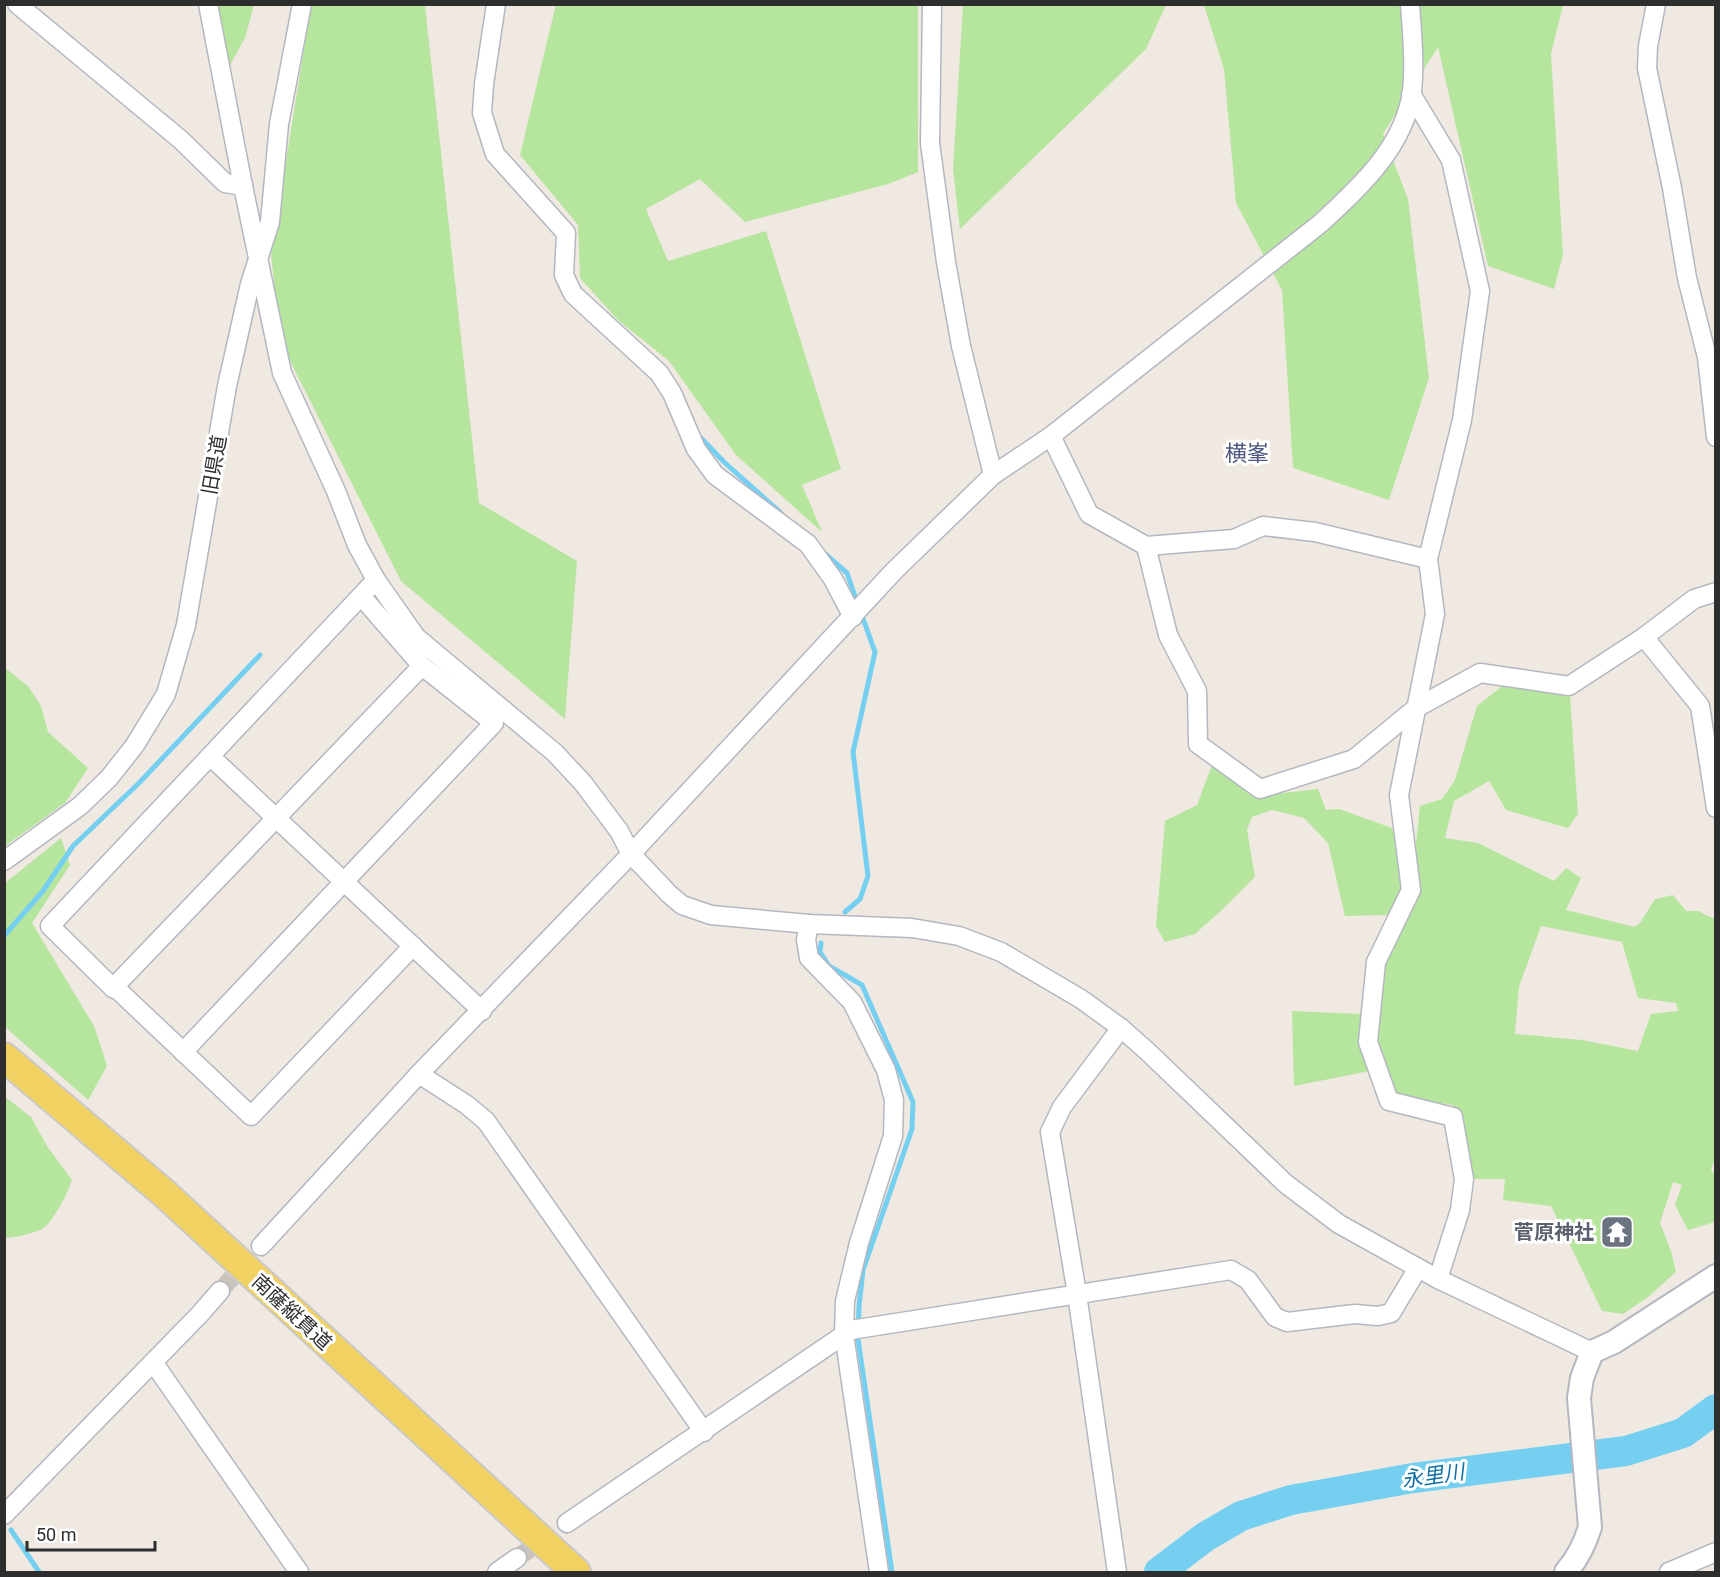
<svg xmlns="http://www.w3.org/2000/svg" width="1720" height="1577" viewBox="0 0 1720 1577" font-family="Roboto,'Noto Sans JP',sans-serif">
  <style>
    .green { fill: #b6e59e; fill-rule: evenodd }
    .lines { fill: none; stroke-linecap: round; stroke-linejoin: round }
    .stream { stroke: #75cff0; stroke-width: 5 }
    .river { stroke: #75cff0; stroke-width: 30 }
    .minor-tunnel { stroke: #c8c4bd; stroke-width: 18; stroke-dasharray: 18 9; stroke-linecap: butt }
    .minor-casing { stroke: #b4b7c1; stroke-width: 21 }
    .tertiary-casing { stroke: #b4b7c1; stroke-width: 26 }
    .primary-casing { stroke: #c9c9c9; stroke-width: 32 }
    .minor { stroke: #fff; stroke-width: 18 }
    .tertiary { stroke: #fff; stroke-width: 22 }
    .primary { stroke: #f2d163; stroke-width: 28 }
    .labels { text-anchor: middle; stroke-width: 6; stroke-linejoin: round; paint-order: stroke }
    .street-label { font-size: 20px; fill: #2e2e2e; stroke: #fff }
    .worship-label { font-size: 20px; font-weight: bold; fill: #5b616d; stroke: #fff; text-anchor: end }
    .water-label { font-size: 21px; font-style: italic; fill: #0d6fa3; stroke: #fff }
    .quarter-label { font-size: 22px; fill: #4d5680; stroke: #fff }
  </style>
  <rect width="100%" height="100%" fill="#efe9e1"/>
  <g class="green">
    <path d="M 556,4 L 918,5 L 918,172 L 888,184 L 745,222 L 700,179 L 646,209 L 668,261 L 766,231 L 841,469 L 802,485 L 822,532 L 736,455 L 669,361 L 618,320 L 580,278 L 578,225 L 520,155 Z"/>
    <path d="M 217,5 L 254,5 L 245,38 L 230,65 Z"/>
    <path d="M 311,5 L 425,5 L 479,503 L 577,561 L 565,719 L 401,581 L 281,343 L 271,255 Z"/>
    <path d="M 963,5 L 1166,5 L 1146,49 L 960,229 L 953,169 Z"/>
    <path d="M 1204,5 L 1563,5 L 1551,54 L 1563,255 L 1554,289 L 1488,266 L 1438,47 L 1383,134 L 1408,199 L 1429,378 L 1389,500 L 1293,468 L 1282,290 L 1236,203 L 1224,69 Z"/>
    <path d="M 4,667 L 28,686 L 41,706 L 48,732 L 88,768 L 65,803 L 5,846 Z"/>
    <path d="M 1506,683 L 1570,695 L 1578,814 L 1568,828 L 1506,810 L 1489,781 L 1454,801 L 1445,838 L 1478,843 L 1554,881 L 1566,868 L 1581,878 L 1566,910 L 1634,927 L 1640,923 L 1655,899 L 1673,895 L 1686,911 L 1698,911 L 1715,919 L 1716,1156 L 1711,1169 L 1715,1176 L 1715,1222 L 1688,1230 L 1675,1205 L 1682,1185 L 1673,1182 L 1660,1223 L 1671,1251 L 1676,1272 L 1648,1297 L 1623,1314 L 1602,1311 L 1551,1206 L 1503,1200 L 1505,1179 L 1474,1179 L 1465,1136 L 1453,1105 L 1395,1096 L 1385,1068 L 1294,1086 L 1292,1011 L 1359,1014 L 1383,965 L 1394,950 L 1389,915 L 1345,916 L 1328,843 L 1304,818 L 1272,810 L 1252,817 L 1247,830 L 1255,877 L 1224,908 L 1195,934 L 1165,942 L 1156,926 L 1165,821 L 1197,805 L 1212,765 L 1275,794 L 1318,789 L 1326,810 L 1339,809 L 1392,828 L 1400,855 L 1415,854 L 1420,806 L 1442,799 L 1455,780 L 1477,706 ZM 1541,926 L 1622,942 L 1638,998 L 1676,1003 L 1678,1011 L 1651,1014 L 1638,1051 L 1582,1040 L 1515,1034 L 1519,987 Z"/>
    <path d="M 61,838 L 70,865 L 32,923 L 94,1026 L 107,1066 L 88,1100 L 5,1027 L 5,883 Z"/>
    <path d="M 4,1096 L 31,1117 L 47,1146 L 72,1180 C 68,1192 53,1223 42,1229 C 35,1233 13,1238 4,1238 Z"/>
  </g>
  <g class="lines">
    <g class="stream">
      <path d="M 699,436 L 724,462 L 781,513"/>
      <path d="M 823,552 L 847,573 L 858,605"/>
      <path d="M 845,912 L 860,899 L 868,876 L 853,752 L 875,652 L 861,613"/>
      <path d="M 4,936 L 43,891 L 73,846 L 139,783 L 260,655"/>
      <path d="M 821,943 L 820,952 L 829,966 L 862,985 L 913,1102 L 912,1129 L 863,1270 L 859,1306 L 858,1339 L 892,1572"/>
      <path d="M 11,1530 L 39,1572"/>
    </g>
    <path class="river" d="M 1159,1572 L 1205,1537 L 1241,1516 L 1291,1500 L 1413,1478 L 1626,1451 L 1683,1433 L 1716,1409"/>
    <g class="minor-tunnel">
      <path d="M 220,1291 L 261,1246"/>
      <path d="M 517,1558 L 567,1523"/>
    </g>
    <defs>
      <g id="minor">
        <path d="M 17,4 L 181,140 L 225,183 L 243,186"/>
        <path d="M 208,4 L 243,186 L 282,373 L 336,491 L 357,545 L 376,580 L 416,637 L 555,753 L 583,783 L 619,831 L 631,854 L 669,894 L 682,905 L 711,915 L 809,924 L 912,928 L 959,936 L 1001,952 L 1081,999 L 1121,1028 L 1147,1051 L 1286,1184 L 1339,1224 L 1438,1279 L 1592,1352"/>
        <path d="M 496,4 L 484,84 L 482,113 L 495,154 L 566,233 L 564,275 L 573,294 L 659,373 L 672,393 L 696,449 L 715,475 L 808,544 L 833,579 L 853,617"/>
        <path d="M 932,4 L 930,143 L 946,262 L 961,346 L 993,475"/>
        <path d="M 1656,4 L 1648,46 L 1647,68 L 1672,188 L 1687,278 L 1707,357 L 1716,437"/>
        <path d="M 1411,94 L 1451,160 L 1480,291 L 1462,420 L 1428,559 L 1435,614 L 1399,795 L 1411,890 L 1376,962 L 1368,1042 L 1389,1101 L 1453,1117 L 1464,1179 L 1460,1210 L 1438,1279"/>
        <path d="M 1051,436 L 1089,514 L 1146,546 L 1234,539 L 1263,526 L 1315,532 L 1428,559"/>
        <path d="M 1146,546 L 1168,635 L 1197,691 L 1198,744 L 1260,789 L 1354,759 L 1416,708 L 1480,673 L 1569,686 L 1644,637 L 1694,599 L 1716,592"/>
        <path d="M 376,580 L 50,926 L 113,988 L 119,991 L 251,1116 L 413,946"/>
        <path d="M 1644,637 L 1700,706 L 1716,808"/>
        <path d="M 211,757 L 482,1011"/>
        <path d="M 4,861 L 80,806 L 109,778 L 135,745 L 166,694 L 186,625 L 227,386 L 250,284 L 270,222 L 279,124 L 302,4"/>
        <path d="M 809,924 L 806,940 L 809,958 L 852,1002 L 886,1070 L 894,1100 L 893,1136 L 859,1243 L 845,1301 L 844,1334 L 879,1572"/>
        <path d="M 113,988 L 422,666"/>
        <path d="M 183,1052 L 494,723 L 422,666 L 362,597"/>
        <path d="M 419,1074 L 467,1105 L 486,1121 L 704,1432"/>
        <path d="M 261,1246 L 419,1074 L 631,854 L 894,571 L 993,475 L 1051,436 L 1321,223 C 1360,187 1404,147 1412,92 C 1415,63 1412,33 1410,4"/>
        <path d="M 153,1362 L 299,1572"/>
        <path d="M 4,1515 L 200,1314 L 220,1291"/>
        <path d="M 567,1523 L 851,1330 L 1231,1270 L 1248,1280 L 1275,1317 L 1287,1322 L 1355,1314 L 1378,1316 L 1391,1313 L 1418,1268"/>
        <path d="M 497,1572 L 517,1558"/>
        <path d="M 1117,1572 L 1077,1294 L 1050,1132 L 1062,1107 L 1121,1028"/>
        <path d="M 1669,1572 L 1716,1552"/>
      </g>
      <path id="tertiary" d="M 1566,1572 C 1578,1558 1585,1544 1590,1527 L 1579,1398 L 1582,1378 L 1592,1352 L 1614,1342 L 1716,1276"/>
      <path id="primary" d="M 4,1057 L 165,1194 L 576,1572"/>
    </defs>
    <use href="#minor" class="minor-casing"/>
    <use href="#tertiary" class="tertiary-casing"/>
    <use href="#primary" class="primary-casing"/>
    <use href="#minor" class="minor"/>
    <use href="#tertiary" class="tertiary"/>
    <use href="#primary" class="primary"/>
  </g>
  <defs>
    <symbol id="temple-square" viewBox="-11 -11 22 22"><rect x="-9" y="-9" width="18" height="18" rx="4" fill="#6b7280" stroke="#fff"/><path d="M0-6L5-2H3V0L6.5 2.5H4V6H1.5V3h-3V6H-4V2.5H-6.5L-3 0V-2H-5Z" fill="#fff"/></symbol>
  </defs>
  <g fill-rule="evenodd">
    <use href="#temple-square" x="1598" y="1213" width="38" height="38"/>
  </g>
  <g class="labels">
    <g class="street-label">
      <text transform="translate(214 465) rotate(-80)" y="7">旧県道</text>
      <text transform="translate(292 1312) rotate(43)" y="7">南薩縦貫道</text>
    </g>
    <g class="worship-label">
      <text x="1594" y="1239">菅原神社</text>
    </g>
    <g class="water-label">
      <text transform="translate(1433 1476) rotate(-8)" y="7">永里川</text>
    </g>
    <g class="quarter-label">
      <text x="1247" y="461">横峯</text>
    </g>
  </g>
  <rect width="1720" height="1577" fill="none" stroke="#2e2e2e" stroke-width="12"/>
  <path d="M27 1541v9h128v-9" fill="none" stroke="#2e2e2e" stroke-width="3"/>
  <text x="36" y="1541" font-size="18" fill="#2e2e2e" stroke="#ffffff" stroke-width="4.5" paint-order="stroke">50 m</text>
</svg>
